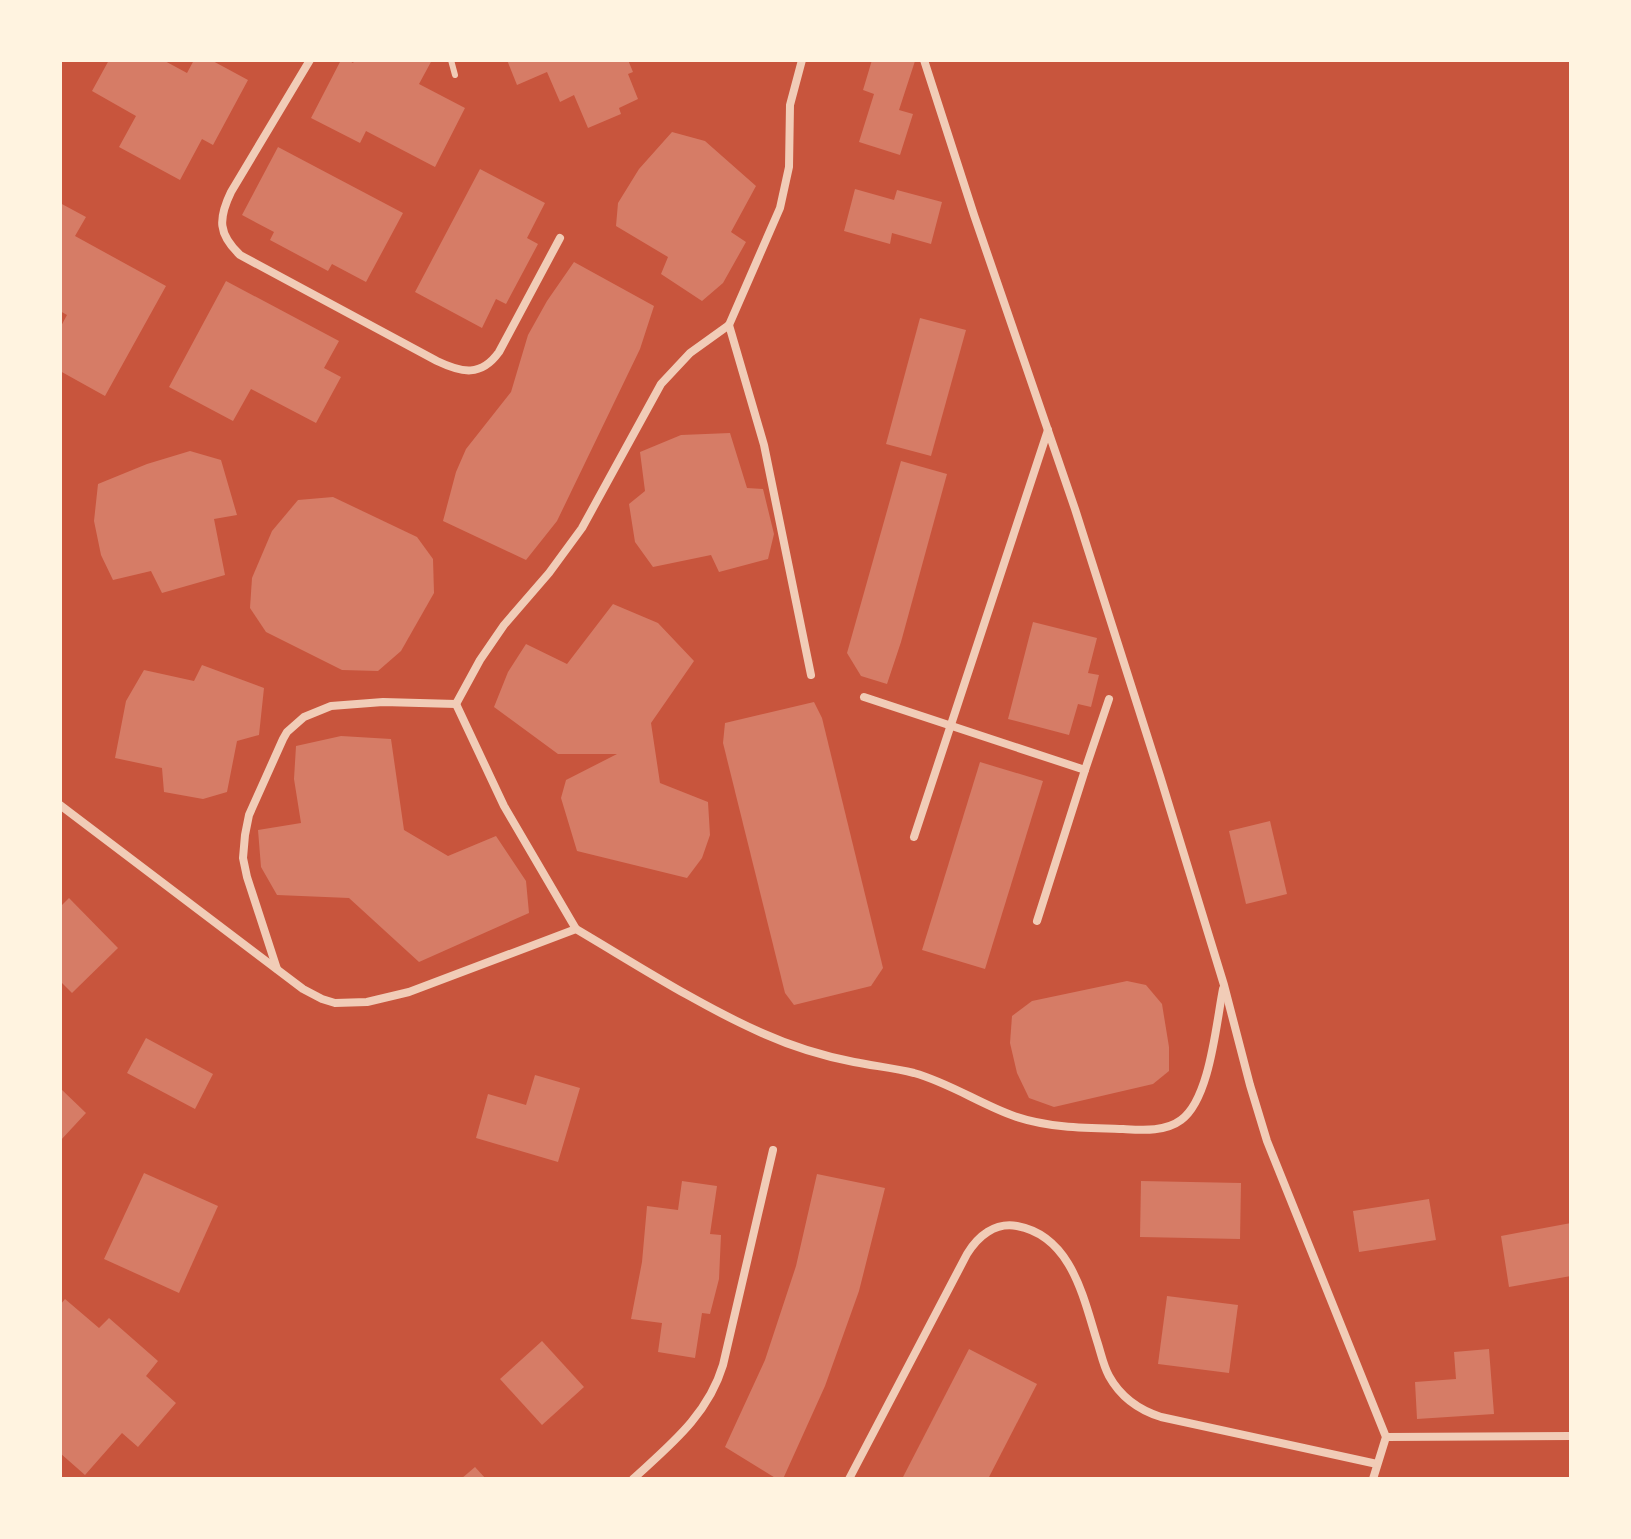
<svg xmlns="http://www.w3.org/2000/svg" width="1631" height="1539" viewBox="0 0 1631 1539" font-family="Barlow,sans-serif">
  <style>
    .building { fill: #d67c66 }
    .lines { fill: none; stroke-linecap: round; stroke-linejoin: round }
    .service { stroke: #f1ccb7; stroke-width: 6 }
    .minor { stroke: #f1ccb7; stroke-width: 8 }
  </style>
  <rect width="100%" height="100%" fill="#c8553d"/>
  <g class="building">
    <path d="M 109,60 L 163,60 L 187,73 L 194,60 L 211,60 L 248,80 L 213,145 L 202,139 L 180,180 L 119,147 L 136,116 L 92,91 Z"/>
    <path d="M 341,60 L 348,60 L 353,63 L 355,60 L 432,60 L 419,84 L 465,108 L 435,167 L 366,131 L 360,143 L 311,118 Z"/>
    <path d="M 507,60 L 628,60 L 633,72 L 628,74 L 638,99 L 619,108 L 621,114 L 588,128 L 574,95 L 560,102 L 547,72 L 517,85 Z"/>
    <path d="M 872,60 L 915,61 L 899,110 L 913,114 L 900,155 L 859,142 L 874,94 L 863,90 Z"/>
    <path d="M 672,132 L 705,141 L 756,186 L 731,232 L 746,242 L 723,283 L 702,301 L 661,274 L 668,257 L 616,226 L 618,203 L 639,169 Z"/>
    <path d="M 278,147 L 403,213 L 366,282 L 332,264 L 328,271 L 270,240 L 274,232 L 242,215 Z"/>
    <path d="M 480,169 L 545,203 L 527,238 L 538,244 L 506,304 L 496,299 L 482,328 L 415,292 Z"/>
    <path d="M 855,189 L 894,200 L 897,190 L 942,202 L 931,244 L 892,233 L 890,244 L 844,231 Z"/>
    <path d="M 60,203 L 86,217 L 75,236 L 166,286 L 105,396 L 60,371 L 60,328 L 67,315 L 60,311 Z"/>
    <path d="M 574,262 L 654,306 L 640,349 L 557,521 L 526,560 L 443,521 L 456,472 L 466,449 L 511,392 L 528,335 L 547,301 Z"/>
    <path d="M 226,281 L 339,341 L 324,368 L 341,377 L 316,423 L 251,389 L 233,421 L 169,387 Z"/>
    <path d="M 920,318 L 966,330 L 931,456 L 886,444 Z"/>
    <path d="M 730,433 L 747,488 L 763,489 L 774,534 L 768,559 L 719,572 L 711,555 L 653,567 L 635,542 L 629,504 L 645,491 L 640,452 L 681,435 Z"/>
    <path d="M 190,451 L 221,460 L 237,515 L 214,519 L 225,575 L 162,593 L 151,571 L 113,580 L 101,555 L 94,521 L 98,484 L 147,464 Z"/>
    <path d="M 901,461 L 947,474 L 901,642 L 887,684 L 861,676 L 847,653 Z"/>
    <path d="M 333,497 L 417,537 L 433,559 L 434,593 L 401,651 L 378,671 L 342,670 L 266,632 L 250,608 L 252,578 L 272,531 L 298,500 Z"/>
    <path d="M 613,604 L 658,623 L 694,661 L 651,723 L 660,783 L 708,802 L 710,835 L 702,858 L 687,878 L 577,851 L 561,798 L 566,780 L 617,754 L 558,754 L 494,707 L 508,672 L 526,644 L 567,664 Z"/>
    <path d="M 1033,622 L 1097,638 L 1088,673 L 1099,675 L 1091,707 L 1078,704 L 1069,735 L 1008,719 Z"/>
    <path d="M 202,665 L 264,688 L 259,735 L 237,741 L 227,792 L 203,799 L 164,792 L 162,768 L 115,758 L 126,701 L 144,670 L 194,681 Z"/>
    <path d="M 814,702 L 822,718 L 883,968 L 871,986 L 794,1005 L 785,993 L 723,743 L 725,723 Z"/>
    <path d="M 341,736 L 391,739 L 404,830 L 448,856 L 496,836 L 526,881 L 529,913 L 419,962 L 349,898 L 277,895 L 261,867 L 258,830 L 301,823 L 294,779 L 296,746 Z"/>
    <path d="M 980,762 L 1043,781 L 985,969 L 922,950 Z"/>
    <path d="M 1270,821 L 1287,894 L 1246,904 L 1229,831 Z"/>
    <path d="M 69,898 L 118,948 L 72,993 L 60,981 L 60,907 Z"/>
    <path d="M 1127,981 L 1146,985 L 1162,1004 L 1169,1047 L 1169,1071 L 1153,1084 L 1054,1107 L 1029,1098 L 1017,1073 L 1010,1043 L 1012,1016 L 1032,1001 Z"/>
    <path d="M 146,1038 L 213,1074 L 195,1109 L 127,1073 Z"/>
    <path d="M 535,1075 L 580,1088 L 558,1162 L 476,1138 L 488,1094 L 526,1105 Z"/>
    <path d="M 60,1088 L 86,1113 L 60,1141 Z"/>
    <path d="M 144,1173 L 218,1206 L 179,1293 L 104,1259 Z"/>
    <path d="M 817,1174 L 885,1188 L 859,1291 L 825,1386 L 783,1479 L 777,1479 L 725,1447 L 765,1360 L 796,1266 Z"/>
    <path d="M 682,1181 L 717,1186 L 710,1234 L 721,1235 L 719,1279 L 710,1314 L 702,1313 L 695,1358 L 658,1352 L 662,1323 L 631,1319 L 642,1262 L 647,1206 L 678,1210 Z"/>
    <path d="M 1141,1181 L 1241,1183 L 1240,1239 L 1140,1237 Z"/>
    <path d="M 1429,1199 L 1436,1240 L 1359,1252 L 1353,1211 Z"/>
    <path d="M 1571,1223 L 1571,1276 L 1509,1287 L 1501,1236 Z"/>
    <path d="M 1167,1296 L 1238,1305 L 1229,1373 L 1158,1364 Z"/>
    <path d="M 65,1299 L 99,1328 L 109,1318 L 158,1361 L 146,1376 L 176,1403 L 138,1447 L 122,1433 L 85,1475 L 60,1453 L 60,1305 Z"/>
    <path d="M 542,1341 L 584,1387 L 542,1425 L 500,1379 Z"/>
    <path d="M 969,1349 L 1037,1384 L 988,1479 L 902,1479 Z"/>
    <path d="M 1489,1349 L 1494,1414 L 1417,1419 L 1415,1382 L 1456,1379 L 1454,1352 Z"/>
    <path d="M 475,1467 L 486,1479 L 461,1479 Z"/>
  </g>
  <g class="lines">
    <path class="service" d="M 451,60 L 455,75"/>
    <g class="minor">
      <path d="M 310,60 L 231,192 C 218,219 218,234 240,255 L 437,361 C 462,373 481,377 499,352 L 560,238"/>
      <path d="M 924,60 L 974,215 L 1075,509 L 1160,776 L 1224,985 L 1250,1085 L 1267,1141 L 1386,1437 L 1373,1479"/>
      <path d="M 729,325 L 764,445 L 811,675"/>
      <path d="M 864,697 L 1085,770 L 1109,699"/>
      <path d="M 456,704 L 504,806 L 576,929"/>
      <path d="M 60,805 L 303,989 L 322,999 L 335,1003 L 367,1002 L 409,992 L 576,929 C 637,965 697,1004 762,1033 C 791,1046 823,1056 854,1062 C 874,1066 894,1068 914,1073 C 950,1083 980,1104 1014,1116 C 1049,1128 1086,1128 1123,1129 C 1142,1130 1165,1132 1181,1120 C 1210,1099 1216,1024 1223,989"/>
      <path d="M 914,837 L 1048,430"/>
      <path d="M 1037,921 L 1085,770"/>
      <path d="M 277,969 L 247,877 L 243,858 L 245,835 L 249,815 L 283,739 L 287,732 L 304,717 L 331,706 L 383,702 L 456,704 L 480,660 L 504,625 L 549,573 L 582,528 L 661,384 L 690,353 L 729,325 L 780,208 L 789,167 L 790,105 L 802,60"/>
      <path d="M 1386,1437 L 1571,1436"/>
      <path d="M 633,1479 C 670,1445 708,1415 723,1365 L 773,1150"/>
      <path d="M 849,1479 L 967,1254 C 978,1236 995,1222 1017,1226 C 1071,1236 1083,1296 1097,1341 C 1101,1353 1103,1365 1109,1376 C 1120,1396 1139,1410 1161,1417 L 1377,1464"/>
    </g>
  </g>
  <rect width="1631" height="1539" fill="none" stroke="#fff3e0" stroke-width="124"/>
</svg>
